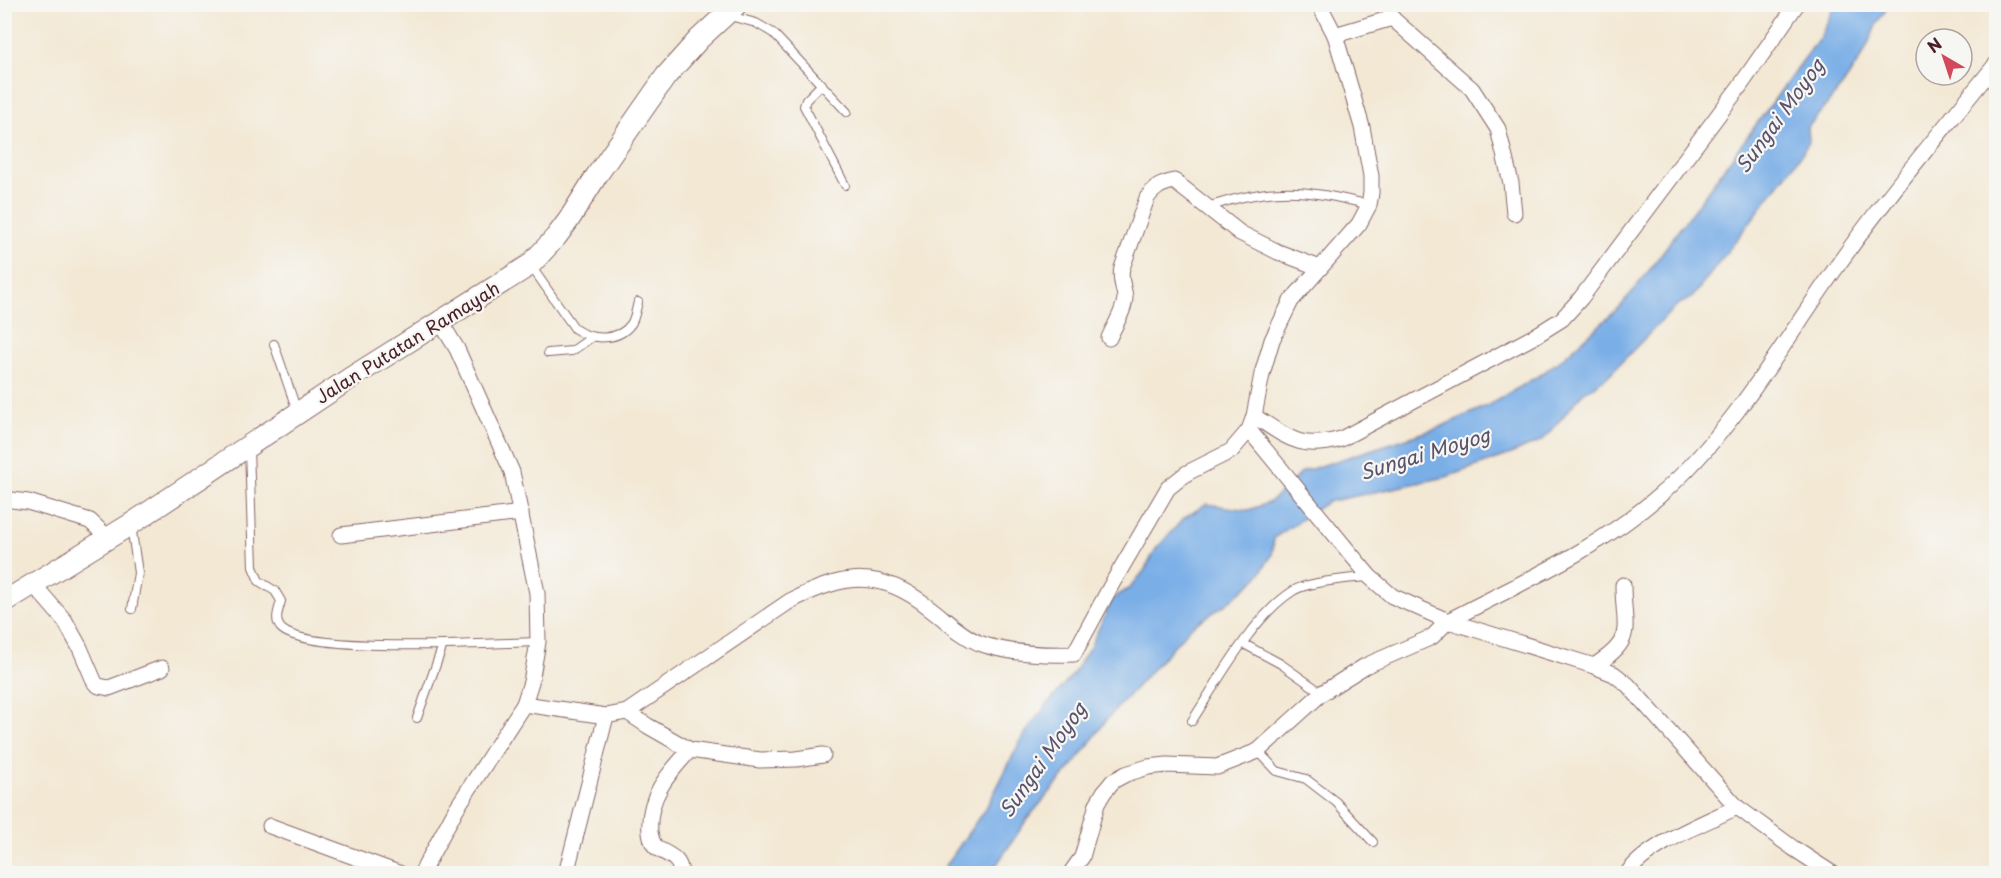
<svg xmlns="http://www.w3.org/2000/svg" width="2001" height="878" viewBox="0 0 2001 878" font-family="'Playpen Sans',sans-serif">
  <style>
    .water { fill: #79aee7; stroke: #626689; stroke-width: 1.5 }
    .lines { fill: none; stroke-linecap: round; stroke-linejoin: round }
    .lane-casing { stroke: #856566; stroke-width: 10 }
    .street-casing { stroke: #856566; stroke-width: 17 }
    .secondary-casing { stroke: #856566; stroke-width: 23 }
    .lane { stroke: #fff; stroke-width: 8 }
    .street { stroke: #fff; stroke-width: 15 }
    .secondary { stroke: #fff; stroke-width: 21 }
    .labels { text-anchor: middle; stroke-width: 4.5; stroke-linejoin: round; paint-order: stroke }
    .street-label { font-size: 18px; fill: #4a1f2b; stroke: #f6f6f2 }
    .water-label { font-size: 20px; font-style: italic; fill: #5a516d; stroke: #f6f6f2 }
  </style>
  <rect width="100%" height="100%" fill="#f6f6f2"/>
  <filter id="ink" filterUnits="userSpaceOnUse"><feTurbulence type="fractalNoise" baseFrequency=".0167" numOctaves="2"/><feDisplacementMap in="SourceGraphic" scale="12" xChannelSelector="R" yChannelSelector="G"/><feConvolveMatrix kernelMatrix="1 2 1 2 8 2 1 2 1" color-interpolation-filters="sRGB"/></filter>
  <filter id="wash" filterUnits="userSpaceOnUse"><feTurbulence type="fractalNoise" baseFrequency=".008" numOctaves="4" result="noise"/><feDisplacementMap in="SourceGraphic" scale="24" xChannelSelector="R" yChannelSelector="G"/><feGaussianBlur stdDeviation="1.35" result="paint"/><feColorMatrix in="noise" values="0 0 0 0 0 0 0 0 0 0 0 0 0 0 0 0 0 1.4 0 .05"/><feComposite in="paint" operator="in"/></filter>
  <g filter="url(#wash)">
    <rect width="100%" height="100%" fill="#f3e8d4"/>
    <path class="water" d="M 1835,5 L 1889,5 L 1877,23 L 1864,53 L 1843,85 L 1808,127 L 1809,142 L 1798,159 L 1692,298 L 1677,305 L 1607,377 L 1583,393 L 1543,440 L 1511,454 L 1446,477 L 1327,502 L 1274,538 L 1272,555 L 1257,578 L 1225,605 L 1191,627 L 1107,719 L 1080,757 L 1028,818 L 991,873 L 940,874 L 989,803 L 1022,738 L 1037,717 L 1073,674 L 1089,649 L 1113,598 L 1130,588 L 1144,571 L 1156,549 L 1183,519 L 1206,504 L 1249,510 L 1270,502 L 1302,472 L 1438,428 L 1489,405 L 1540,375 L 1563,358 L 1621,306 L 1648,272 L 1821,36 Z"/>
  </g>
  <g filter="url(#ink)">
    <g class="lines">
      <defs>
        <g id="lane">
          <path d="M 730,16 L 756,23 L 773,33 L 847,112"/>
          <path d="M 822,84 L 806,100 L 804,106 L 845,185"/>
          <path d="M 1208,207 C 1271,186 1305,188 1369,205"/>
          <path d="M 531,266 L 575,329 C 591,340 618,342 631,324 C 635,318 636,309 638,302"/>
          <path d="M 274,344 L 297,411"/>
          <path d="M 548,353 L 572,351 L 592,337"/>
          <path d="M 249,449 L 253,567 L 259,581 L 275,591 L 281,601 C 279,609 274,619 280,627 C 300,655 498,643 538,642"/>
          <path d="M 131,525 L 138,573 L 132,609"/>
          <path d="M 1244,644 L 1281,664 L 1322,693"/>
          <path d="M 417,718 L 443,645"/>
          <path d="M 1192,721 C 1218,681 1253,616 1293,591 C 1306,582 1352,578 1369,577"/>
          <path d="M 1258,751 L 1277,771 L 1306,779 L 1336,802 L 1373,842"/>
        </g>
        <g id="street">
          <path d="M 1319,4 L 1335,35 L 1362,127 L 1371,176 L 1371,193 L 1369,205 L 1359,224 L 1291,301 L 1272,340 L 1262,374 L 1254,416 L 1249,430 L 1349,552 L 1370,577 L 1392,596 L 1448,621 L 1594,666 L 1614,674 L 1628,685 L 1737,807 L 1793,848 L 1833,874"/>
          <path d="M 1392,18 L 1472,89 L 1498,129 L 1511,183 L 1514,213"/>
          <path d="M 1335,35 L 1392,18 L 1388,4"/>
          <path d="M 440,321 L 457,349 L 512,472 L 537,593 L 538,642 L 531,682 L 524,704 L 606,716 L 627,712 L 790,601 C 844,574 879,568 930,608 C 946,620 960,635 979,643 C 1008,654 1043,655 1074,654 L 1113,582 L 1168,488 L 1187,473 L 1231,451 L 1249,430"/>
          <path d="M 1109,338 C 1114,326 1125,310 1125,297 C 1124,287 1119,279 1122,268 L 1147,198 C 1155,187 1161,184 1174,181 L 1240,233 L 1278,252 L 1320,268"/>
          <path d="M 1254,416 C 1287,437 1300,451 1341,439 L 1535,336 L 1562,319 L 1581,298 L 1740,86 L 1797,4"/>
          <path d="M 4,499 L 28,502 L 90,521 L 108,538"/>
          <path d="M 341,535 L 521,513"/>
          <path d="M 33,584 L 65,621 L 80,648 L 95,683 L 99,686 L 109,688 L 162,668"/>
          <path d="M 1594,666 C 1637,639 1623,629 1623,585"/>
          <path d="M 627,712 L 648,726 L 690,750 L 760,760 L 796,759 L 823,755"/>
          <path d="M 270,826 L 401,874"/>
          <path d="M 421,874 L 456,809 L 524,704"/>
          <path d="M 566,874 L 606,716"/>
          <path d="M 681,874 C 680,857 669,856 657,848 C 652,844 651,838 650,832 C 647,797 668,774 690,750"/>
          <path d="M 1070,874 L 1082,857 L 1097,804 L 1104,792 L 1113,781 L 1126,774 L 1148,767 L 1167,765 L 1217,767 L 1258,751 L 1322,693 L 1365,666 L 1432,637 L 1448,621 C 1520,583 1597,550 1659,496 C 1730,435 1778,351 1831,275 C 1882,201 1940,133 1996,64"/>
          <path d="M 1627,874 C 1646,845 1707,822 1737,807"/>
        </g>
        <path id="secondary" d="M 4,602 L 131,524 L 349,379 L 530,265 L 556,237 L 568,221 L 597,175 L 666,76 L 699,39 L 737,4"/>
      </defs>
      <use href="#lane" class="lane-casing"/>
      <use href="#street" class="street-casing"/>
      <use href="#secondary" class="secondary-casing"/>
      <use href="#lane" class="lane"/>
      <use href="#street" class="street"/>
      <use href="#secondary" class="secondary"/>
    </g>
  </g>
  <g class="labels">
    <g class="street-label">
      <text transform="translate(408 343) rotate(-32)" y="6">Jalan Putatan Ramayah</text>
    </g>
    <g class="water-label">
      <text transform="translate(1780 116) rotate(-54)" y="7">Sungai Moyog</text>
      <text transform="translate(1425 454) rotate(-17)" y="7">Sungai Moyog</text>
      <text transform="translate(1043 760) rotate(-55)" y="7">Sungai Moyog</text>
    </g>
  </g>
  <rect width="2001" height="878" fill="none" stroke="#f6f6f2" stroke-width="24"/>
  <g transform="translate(1944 57) rotate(321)"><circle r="28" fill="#f6f6f2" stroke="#b1a0a2" stroke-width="1.5"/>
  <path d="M0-4.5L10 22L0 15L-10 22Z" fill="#d1495b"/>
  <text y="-9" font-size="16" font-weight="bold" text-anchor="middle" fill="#4a1f2b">N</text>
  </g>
</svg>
